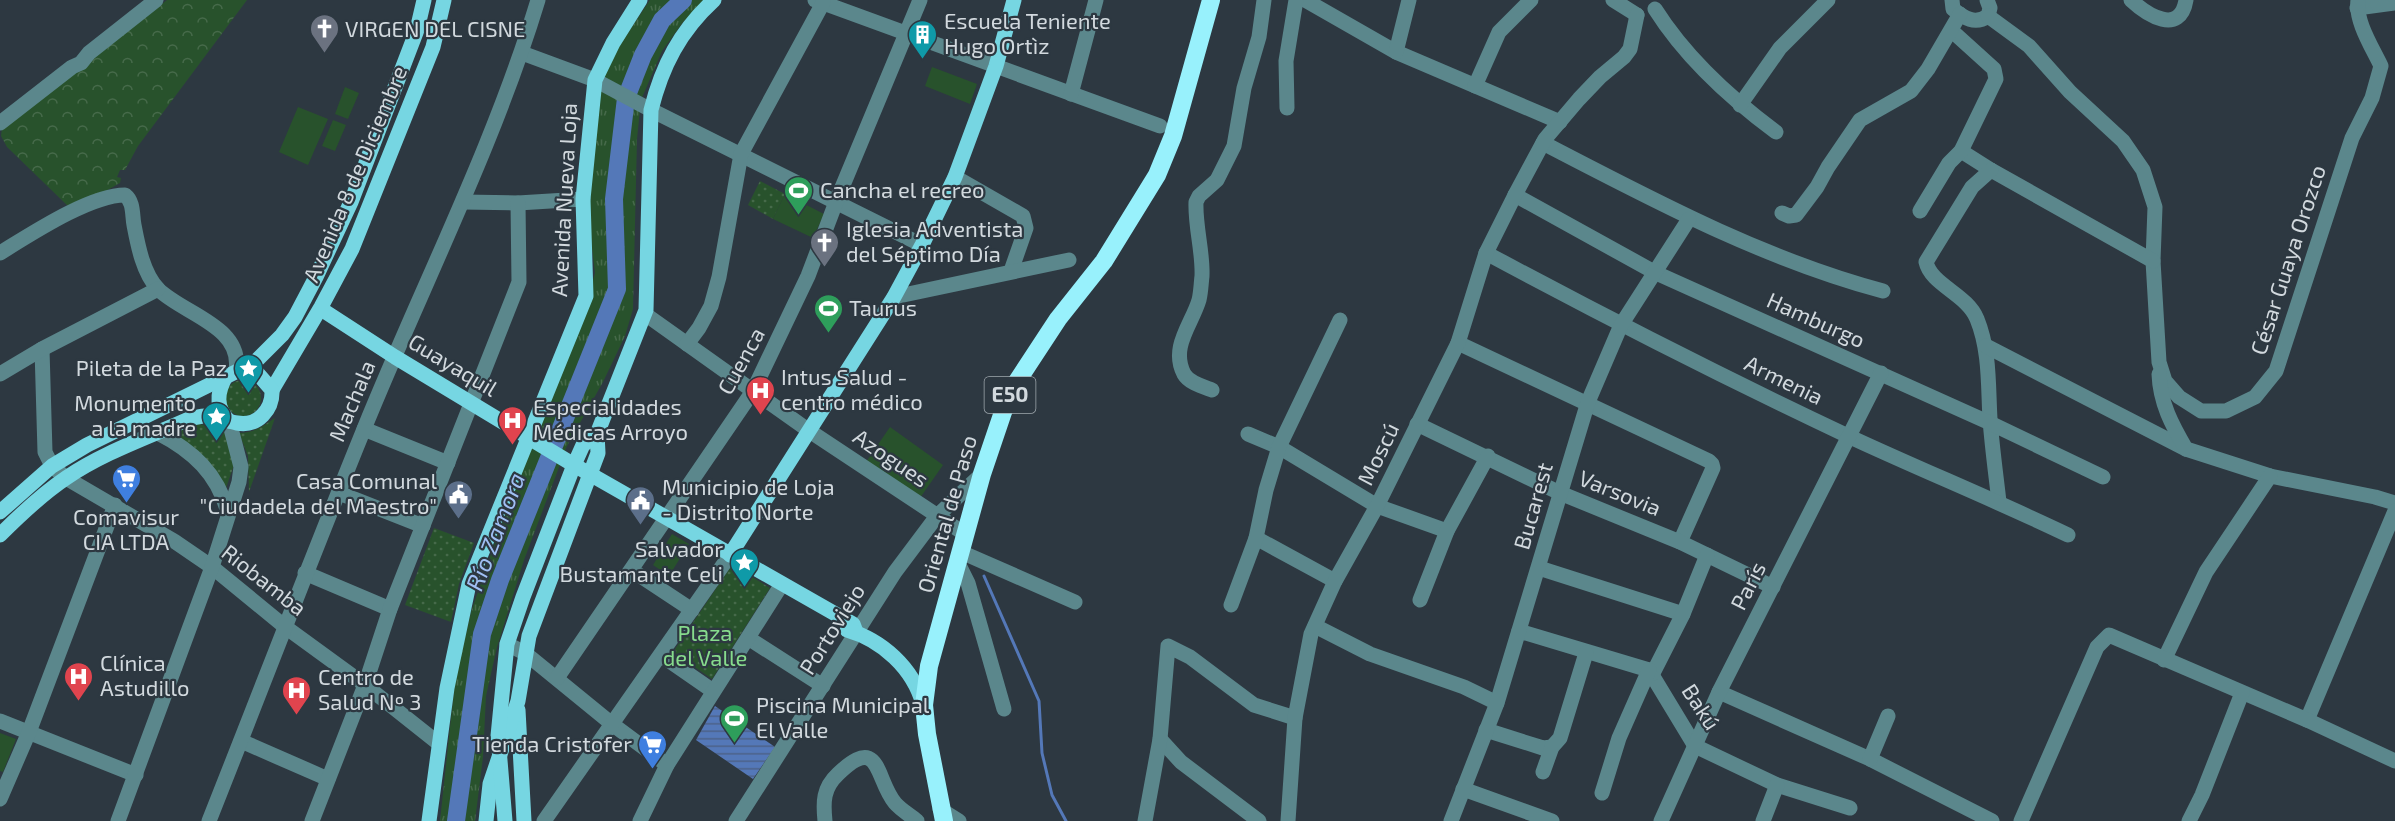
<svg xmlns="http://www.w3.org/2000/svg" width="2395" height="821" viewBox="0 0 2395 821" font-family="'Exo 2',sans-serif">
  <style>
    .grass { fill: url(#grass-tufts) }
    .forest { fill: url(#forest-crowns) }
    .park { fill: url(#park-dots) }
    .pitch { fill: #28522c }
    .water { fill: url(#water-rules) }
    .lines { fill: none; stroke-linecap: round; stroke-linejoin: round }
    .stream { stroke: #5478b8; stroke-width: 3 }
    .river { stroke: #5478b8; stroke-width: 18 }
    .minor { stroke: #5b878c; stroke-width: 15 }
    .major { stroke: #76d6e2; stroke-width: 15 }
    .highway { stroke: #98f1fc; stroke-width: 18 }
    .labels { text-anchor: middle; stroke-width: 4.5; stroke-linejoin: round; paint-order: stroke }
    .shield { fill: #2d3841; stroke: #a0a9af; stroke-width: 1.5 }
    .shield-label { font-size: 21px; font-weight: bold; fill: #d2d9de }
    .poi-label { font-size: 22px; fill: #d2d9de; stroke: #2d3841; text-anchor: start }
    .street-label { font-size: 22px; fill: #d2d9de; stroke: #2d3841 }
    .park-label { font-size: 22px; fill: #87dc8d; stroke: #2d3841 }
    .water-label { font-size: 24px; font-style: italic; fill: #a0bff4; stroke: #2d3841 }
  </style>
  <defs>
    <pattern id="grass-tufts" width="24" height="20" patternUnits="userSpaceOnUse" patternTransform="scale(1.5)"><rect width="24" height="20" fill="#28522c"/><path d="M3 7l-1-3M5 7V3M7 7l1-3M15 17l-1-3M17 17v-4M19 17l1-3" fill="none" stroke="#466a4a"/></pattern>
    <pattern id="forest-crowns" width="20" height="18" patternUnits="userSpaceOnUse" patternTransform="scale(1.5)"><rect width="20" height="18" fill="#28522c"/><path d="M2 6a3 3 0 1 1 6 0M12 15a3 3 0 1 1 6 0" fill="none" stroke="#466a4a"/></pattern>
    <pattern id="park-dots" width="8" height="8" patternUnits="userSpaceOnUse" patternTransform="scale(1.5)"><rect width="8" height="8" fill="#28522c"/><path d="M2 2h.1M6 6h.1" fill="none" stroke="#466a4a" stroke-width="1.8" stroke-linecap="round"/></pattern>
    <pattern id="water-rules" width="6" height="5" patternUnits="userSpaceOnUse" patternTransform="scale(1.5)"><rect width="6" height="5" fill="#5478b8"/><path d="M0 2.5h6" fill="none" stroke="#4c6289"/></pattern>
  </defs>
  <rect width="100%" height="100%" fill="#2d3841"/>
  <path class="grass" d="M 650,0 L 707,0 L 683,22 L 662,51 L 641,100 L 637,139 L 633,309 L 625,336 L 603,382 L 567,446 L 524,560 L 497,647 L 486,696 L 483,757 L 475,821 L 440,821 L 455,681 L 471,612 L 501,525 L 577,333 L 595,273 L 587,208 L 603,70 Z"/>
  <path class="forest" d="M 167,0 L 247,0 L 138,146 L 125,170 L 120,170 L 117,177 L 121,178 L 120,183 L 72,210 L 7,147 L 1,136 L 2,128 Z"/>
  <g class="park">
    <path d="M 760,181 L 785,194 L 773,219 L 748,205 Z"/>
    <circle cx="243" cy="398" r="18"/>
    <path d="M 275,418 L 249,492 L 248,456 L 239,433 C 254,433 263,426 275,418 Z"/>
    <path d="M 199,424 L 225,429 L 234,465 L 226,488 L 167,433 Z"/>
    <path d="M 434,528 L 474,543 L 459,584 L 451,622 L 405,605 Z"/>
    <path d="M 732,565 L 770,588 L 712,679 L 673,652 Z"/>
  </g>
  <g class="pitch">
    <path d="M 932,67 L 977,84 L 970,104 L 925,86 Z"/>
    <path d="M 345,87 L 359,93 L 348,119 L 335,114 Z"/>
    <path d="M 298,107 L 328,119 L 308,165 L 279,152 Z"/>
    <path d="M 333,120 L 346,125 L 335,151 L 322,146 Z"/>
    <path d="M 785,194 L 824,214 L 813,238 L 773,219 Z"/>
    <path d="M 890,427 L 943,465 L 920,498 L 866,462 Z"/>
    <path d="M 672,534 L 689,544 L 669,576 L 653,565 Z"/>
    <path d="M 0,733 L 16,739 L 3,772 L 0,771 Z"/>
  </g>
  <path class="water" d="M 715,706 L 775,747 L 753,779 L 696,740 Z"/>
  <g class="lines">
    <path class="stream" d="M 984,576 L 1039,701 L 1042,753 L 1052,795 L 1066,821"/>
    <path class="river" d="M 456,821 L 482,634 L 500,580 L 617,289 L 614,199 L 626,98 L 643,55 L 662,20 L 683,0"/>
    <g class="minor">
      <path d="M 815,0 L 1160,126"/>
      <path d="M 1305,0 L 1396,52 L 1560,122"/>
      <path d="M 1613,0 L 1637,15"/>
      <path d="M 1952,0 L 1953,9 C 1964,18 1975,25 1988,16 L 1990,8 L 1987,0"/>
      <path d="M 2131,0 C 2147,15 2180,36 2186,0"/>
      <path d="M 2357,8 L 2395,3"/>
      <path d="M 1655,9 C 1686,58 1730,98 1776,132"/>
      <path d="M 1988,16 L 2029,46 L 2070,92 L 2123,141 L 2143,170 L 2155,207 L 2153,261 L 2159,362 L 2165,381 L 2179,397 L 2201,411 L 2226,411 L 2255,397 L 2276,371 L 2352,138 L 2372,98 L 2381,66 C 2372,47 2355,21 2358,0"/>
      <path d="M 1396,52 L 1409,0"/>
      <path d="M 522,53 L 595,80 L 651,110 L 922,245"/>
      <path d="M 1475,86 L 1499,32 L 1531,0"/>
      <path d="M 1071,94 L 1096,0"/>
      <path d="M 1740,105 L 1780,48 L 1828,0"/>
      <path d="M 1287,108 L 1286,61 L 1296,0"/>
      <path d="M 0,123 L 72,67 L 81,63 L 89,53 L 156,0"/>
      <path d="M 1543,143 C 1653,200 1763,259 1883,291"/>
      <path d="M 1961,151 L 1991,170 L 2153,261"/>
      <path d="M 1991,170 L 1972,187 L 1926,262 C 1931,285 1967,294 1977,319 C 1990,351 1988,385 1990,419 C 1992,447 1996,475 1999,502"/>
      <path d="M 955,177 L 1023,216 L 1026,228 L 1011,271"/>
      <path d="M 1515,195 L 1656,273 L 1990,423 L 2103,477"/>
      <path d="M 463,202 L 518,203 L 583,199"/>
      <path d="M 1920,211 L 1949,163 L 1961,151 L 1996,79 L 1994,69 L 1952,31"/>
      <path d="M 1782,213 L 1789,216 L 1796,215 L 1817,187 L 1828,167 L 1860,120 L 1911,91 L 1928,69 L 1960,14"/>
      <path d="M 0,253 C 31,234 90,195 125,195 C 134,202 132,215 134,225 C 138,246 143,273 158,289 C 183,314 243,326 236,370"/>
      <path d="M 1486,253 C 1605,317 1725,378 1848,436 C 1921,470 1995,500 2068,535"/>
      <path d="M 894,297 L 1069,260"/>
      <path d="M 645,314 L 808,430 L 965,534"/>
      <path d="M 1458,343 L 1709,461 L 1712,464 L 1713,468 L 1680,542"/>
      <path d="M 687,344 L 699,328 L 711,306 L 719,277 L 741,154 L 823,3"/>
      <path d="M 1986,346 L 2186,449"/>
      <path d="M 42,349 L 45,452 L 52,466 L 66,478 L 174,541 L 212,567 L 284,626 L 365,685 L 438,743"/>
      <path d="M 0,374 L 42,349 L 158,289"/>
      <path d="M 2159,374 C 2160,403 2172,425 2186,449 L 2270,476 L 2375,497 L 2395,503"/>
      <path d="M 1212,390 C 1204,387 1189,383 1184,374 C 1170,347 1192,324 1199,300 C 1201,292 1201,284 1202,276 C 1203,251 1195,227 1196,202 L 1199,196 L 1217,180 L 1234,146 L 1244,88 L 1259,37 L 1264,0"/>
      <path d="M 1417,424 L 1560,493 L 1680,542 L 1773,587"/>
      <path d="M 364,429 L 448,463"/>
      <path d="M 158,433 C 193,451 218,474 228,513"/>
      <path d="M 1248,434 L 1279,447 L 1377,506 L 1447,531"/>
      <path d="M 339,493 L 423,526"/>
      <path d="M 1256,538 L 1335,581"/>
      <path d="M 961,552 L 1075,602"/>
      <path d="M 958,563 L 968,583 L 1004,709"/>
      <path d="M 1539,568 L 1683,614"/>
      <path d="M 633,571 L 692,610"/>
      <path d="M 305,573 L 390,609"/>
      <path d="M 1420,600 L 1447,531 L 1488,456"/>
      <path d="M 1231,605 L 1256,538 L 1266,490 L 1279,447 L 1340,320"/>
      <path d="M 1315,626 L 1370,654 L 1464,687 L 1497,703"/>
      <path d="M 1519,631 L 1649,670 L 1695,746 L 1777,785 L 1850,808"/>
      <path d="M 748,638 L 823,686"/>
      <path d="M 507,644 L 525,653 L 612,724 L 667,765"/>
      <path d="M 661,655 L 713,691"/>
      <path d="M 2164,660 L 2206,572 L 2270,476"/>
      <path d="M 1653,673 L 1683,614 L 1707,555"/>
      <path d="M 557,678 L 753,391 L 808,276 L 836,202 L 920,0"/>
      <path d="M 1719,692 L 1870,759 L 1992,821"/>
      <path d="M 2307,720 L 2395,511"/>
      <path d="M 0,721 L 136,775"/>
      <path d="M 1486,730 L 1543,748 L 1552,747"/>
      <path d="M 1160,739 L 1181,762 L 1259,821"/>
      <path d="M 241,741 L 328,779"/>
      <path d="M 1870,759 L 1888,716"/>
      <path d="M 1543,772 L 1552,747 L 1560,738 L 1586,653"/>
      <path d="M 1463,789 L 1552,821"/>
      <path d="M 1602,793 L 1619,738 L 1649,670"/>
      <path d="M 0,799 L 29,732 L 115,505"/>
      <path d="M 940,809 L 959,821"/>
      <path d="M 118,821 L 212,567 L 239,482 L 241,467 L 229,421"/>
      <path d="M 209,821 C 261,690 311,559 364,429 C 422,286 493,148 538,0"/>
      <path d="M 312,821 L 365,685 L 390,609 L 519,282 L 518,203"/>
      <path d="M 544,821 L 730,555"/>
      <path d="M 640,821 L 667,765 L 782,584"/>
      <path d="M 736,821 L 895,572 L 937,516 L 982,474"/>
      <path d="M 825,821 C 823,802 823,788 838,774 C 881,733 875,779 895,803 C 901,810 910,815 917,821"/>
      <path d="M 1145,821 L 1160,739 L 1168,646 L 1190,657 L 1254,705 L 1295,718"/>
      <path d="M 1288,821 L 1295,718 L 1311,634 L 1335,581 L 1377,506 L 1458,343 L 1486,253 L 1515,195 L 1545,139 L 1579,99 L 1600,77 L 1624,57 L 1630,49 L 1637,15"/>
      <path d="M 1451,821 L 1497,703 L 1588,402 L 1621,325 L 1689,219"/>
      <path d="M 1661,821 L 1719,692 L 1881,373"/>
      <path d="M 1763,821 L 1777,785"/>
      <path d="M 2021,821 L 2097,647 L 2109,635 L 2307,720 L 2395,761"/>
      <path d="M 2189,821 L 2202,795 L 2242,693"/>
    </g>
    <g class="major">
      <path d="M 321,309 L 395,357 L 574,465 L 853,624 L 856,632"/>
      <path d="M 226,376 C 217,392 215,407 229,421"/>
      <path d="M 272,390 L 321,307 L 352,249 L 433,47 L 444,0"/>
      <path d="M 0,512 L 52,466 L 87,445 L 254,363 L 282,335 L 295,317 L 316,277 L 351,202 L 417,30 L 424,0"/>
      <path d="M 0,535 C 20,515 42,494 66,478 C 104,452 149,437 191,418 C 195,418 200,416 205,416 C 216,416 226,421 237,423 C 258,427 273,409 272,390 L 258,374 L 243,369"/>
      <path d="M 730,555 L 894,297 L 922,245 L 955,177 L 996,66 L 1014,0"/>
      <path d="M 847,630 C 882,640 913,668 923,704"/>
      <path d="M 518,710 L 524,821"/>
      <path d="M 429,821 L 447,688 L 469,584 L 586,296 L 583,199 L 595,80 L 613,43 L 640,0"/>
      <path d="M 486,821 L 490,784 L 518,701 L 529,636 L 598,453 L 597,434 L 646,310 L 651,110 C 662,66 680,31 714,0"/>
      <path d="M 505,821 L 498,736 L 507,644 L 523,597 L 574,465 L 583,445 L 597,434"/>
    </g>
    <path class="highway" d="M 944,821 L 927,734 L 924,705 L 929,666 L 982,474 L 1003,412 L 1016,383 L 1058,319 L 1104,261 L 1157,175 L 1173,136 L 1211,0"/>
  </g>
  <defs>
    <symbol id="church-pin" viewBox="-11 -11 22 30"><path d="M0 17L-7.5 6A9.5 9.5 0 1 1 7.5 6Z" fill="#6b7280" stroke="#2d3841"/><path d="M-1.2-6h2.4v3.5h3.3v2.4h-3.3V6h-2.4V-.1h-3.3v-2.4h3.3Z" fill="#fff"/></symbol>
    <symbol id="building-pin" viewBox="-11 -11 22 30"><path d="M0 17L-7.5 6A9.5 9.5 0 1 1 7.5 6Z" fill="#0f9aa8" stroke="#2d3841"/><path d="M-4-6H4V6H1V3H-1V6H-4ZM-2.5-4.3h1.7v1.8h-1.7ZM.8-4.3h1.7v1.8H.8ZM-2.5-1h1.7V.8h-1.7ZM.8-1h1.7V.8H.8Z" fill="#fff"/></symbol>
    <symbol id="stadium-pin" viewBox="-11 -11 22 30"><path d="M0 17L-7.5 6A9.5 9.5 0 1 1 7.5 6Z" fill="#2e9e5b" stroke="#2d3841"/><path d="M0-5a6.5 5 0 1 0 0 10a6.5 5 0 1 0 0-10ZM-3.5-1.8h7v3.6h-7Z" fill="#fff"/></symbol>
    <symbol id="sight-pin" viewBox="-11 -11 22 30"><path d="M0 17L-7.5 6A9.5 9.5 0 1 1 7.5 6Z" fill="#0f9aa8" stroke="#2d3841"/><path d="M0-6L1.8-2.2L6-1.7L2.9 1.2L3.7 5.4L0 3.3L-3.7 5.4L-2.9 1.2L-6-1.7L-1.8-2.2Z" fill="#fff"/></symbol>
    <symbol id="hospital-pin" viewBox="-11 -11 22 30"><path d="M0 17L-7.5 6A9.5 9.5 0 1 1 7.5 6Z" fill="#e0444e" stroke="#2d3841"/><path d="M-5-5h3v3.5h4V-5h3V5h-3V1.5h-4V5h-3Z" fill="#fff"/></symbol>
    <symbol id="supermarket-pin" viewBox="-11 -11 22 30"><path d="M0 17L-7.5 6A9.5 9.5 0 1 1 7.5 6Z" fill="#3f7fe0" stroke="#2d3841"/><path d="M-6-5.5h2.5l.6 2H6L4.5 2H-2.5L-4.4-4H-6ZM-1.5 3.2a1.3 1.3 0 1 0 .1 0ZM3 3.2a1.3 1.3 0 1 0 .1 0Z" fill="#fff"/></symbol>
    <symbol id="civic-pin" viewBox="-11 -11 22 30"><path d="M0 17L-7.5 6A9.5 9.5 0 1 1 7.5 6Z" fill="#5c6f8a" stroke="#2d3841"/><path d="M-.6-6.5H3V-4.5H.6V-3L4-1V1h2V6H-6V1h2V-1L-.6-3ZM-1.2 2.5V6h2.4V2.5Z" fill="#fff"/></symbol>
  </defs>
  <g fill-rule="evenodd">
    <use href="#church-pin" x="308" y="12" width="33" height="45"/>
    <use href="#building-pin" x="906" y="18" width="33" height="45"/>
    <use href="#stadium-pin" x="782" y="174" width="33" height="45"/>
    <use href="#church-pin" x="808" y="226" width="33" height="45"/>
    <use href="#stadium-pin" x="812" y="292" width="33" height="45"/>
    <use href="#sight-pin" x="232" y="352" width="33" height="45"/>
    <use href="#hospital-pin" x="744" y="374" width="33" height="45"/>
    <use href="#sight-pin" x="200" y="400" width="33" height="45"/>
    <use href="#hospital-pin" x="496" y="404" width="33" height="45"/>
    <use href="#supermarket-pin" x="110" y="462" width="33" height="45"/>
    <use href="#civic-pin" x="442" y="478" width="33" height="45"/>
    <use href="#civic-pin" x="624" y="484" width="33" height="45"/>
    <use href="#sight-pin" x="728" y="546" width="33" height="45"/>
    <use href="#hospital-pin" x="62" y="660" width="33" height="45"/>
    <use href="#hospital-pin" x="280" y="674" width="33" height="45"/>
    <use href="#stadium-pin" x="718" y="702" width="33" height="45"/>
    <use href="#supermarket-pin" x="636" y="728" width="33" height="45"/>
  </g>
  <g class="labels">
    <rect class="shield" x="984.5" y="377" width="51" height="36" rx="4.5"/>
    <g class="shield-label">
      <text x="1010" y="402">E50</text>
    </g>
    <g class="poi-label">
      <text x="944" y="29">Escuela Teniente<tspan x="944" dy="25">Hugo Ortìz</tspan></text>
      <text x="345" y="37">VIRGEN DEL CISNE</text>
      <text x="820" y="198">Cancha el recreo</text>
      <text x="846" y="237">Iglesia Adventista<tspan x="846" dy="25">del Séptimo Día</tspan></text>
      <text x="849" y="316">Taurus</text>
      <text x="227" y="376" text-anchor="end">Pileta de la Paz</text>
      <text x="781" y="385">Intus Salud -<tspan x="781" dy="25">centro médico</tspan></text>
      <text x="196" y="411" text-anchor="end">Monumento<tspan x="196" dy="25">a la madre</tspan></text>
      <text x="533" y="415">Especialidades<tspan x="533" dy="25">Médicas Arroyo</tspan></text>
      <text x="437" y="489" text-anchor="end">Casa Comunal<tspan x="437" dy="25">"Ciudadela del Maestro"</tspan></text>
      <text x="662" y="495">Municipio de Loja<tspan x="662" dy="25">- Distrito Norte</tspan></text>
      <text x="126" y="525" text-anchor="middle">Comavisur<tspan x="126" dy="25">CIA LTDA</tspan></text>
      <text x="723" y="557" text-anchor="end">Salvador<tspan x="723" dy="25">Bustamante Celi</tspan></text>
      <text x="100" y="671">Clínica<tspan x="100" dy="25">Astudillo</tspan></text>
      <text x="318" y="685">Centro de<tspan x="318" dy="25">Salud Nº 3</tspan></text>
      <text x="756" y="713">Piscina Municipal<tspan x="756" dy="25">El Valle</tspan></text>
      <text x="632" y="752" text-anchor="end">Tienda Cristofer</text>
    </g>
    <g class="street-label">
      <text transform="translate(355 174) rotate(-67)" y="8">Avenida 8 de Diciembre</text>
      <text transform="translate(564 200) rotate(-87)" y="8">Avenida Nueva Loja</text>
      <text transform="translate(2288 260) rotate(-72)" y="8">César Guaya Orozco</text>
      <text transform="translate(1816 320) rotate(24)" y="8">Hamburgo</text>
      <text transform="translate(741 361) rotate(-61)" y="8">Cuenca</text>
      <text transform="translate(453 365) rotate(31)" y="8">Guayaquil</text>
      <text transform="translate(1784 380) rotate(26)" y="8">Armenia</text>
      <text transform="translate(352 401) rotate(-67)" y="8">Machala</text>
      <text transform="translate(1378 454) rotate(-64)" y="8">Moscú</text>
      <text transform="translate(891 458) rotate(34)" y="8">Azogues</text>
      <text transform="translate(1620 493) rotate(22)" y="8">Varsovia</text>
      <text transform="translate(1533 506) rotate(-74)" y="8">Bucarest</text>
      <text transform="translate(947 514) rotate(-74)" y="8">Oriental de Paso</text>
      <text transform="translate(264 580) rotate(38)" y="8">Riobamba</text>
      <text transform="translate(1748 586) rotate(-63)" y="8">París</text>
      <text transform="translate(832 629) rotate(-58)" y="8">Portoviejo</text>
      <text transform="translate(1701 707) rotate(57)" y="8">Bakú</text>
    </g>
    <g class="park-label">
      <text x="705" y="641">Plaza<tspan x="705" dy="25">del Valle</tspan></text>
    </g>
    <g class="water-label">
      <text transform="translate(496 532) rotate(-69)" y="8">Río Zamora</text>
    </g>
  </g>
</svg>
